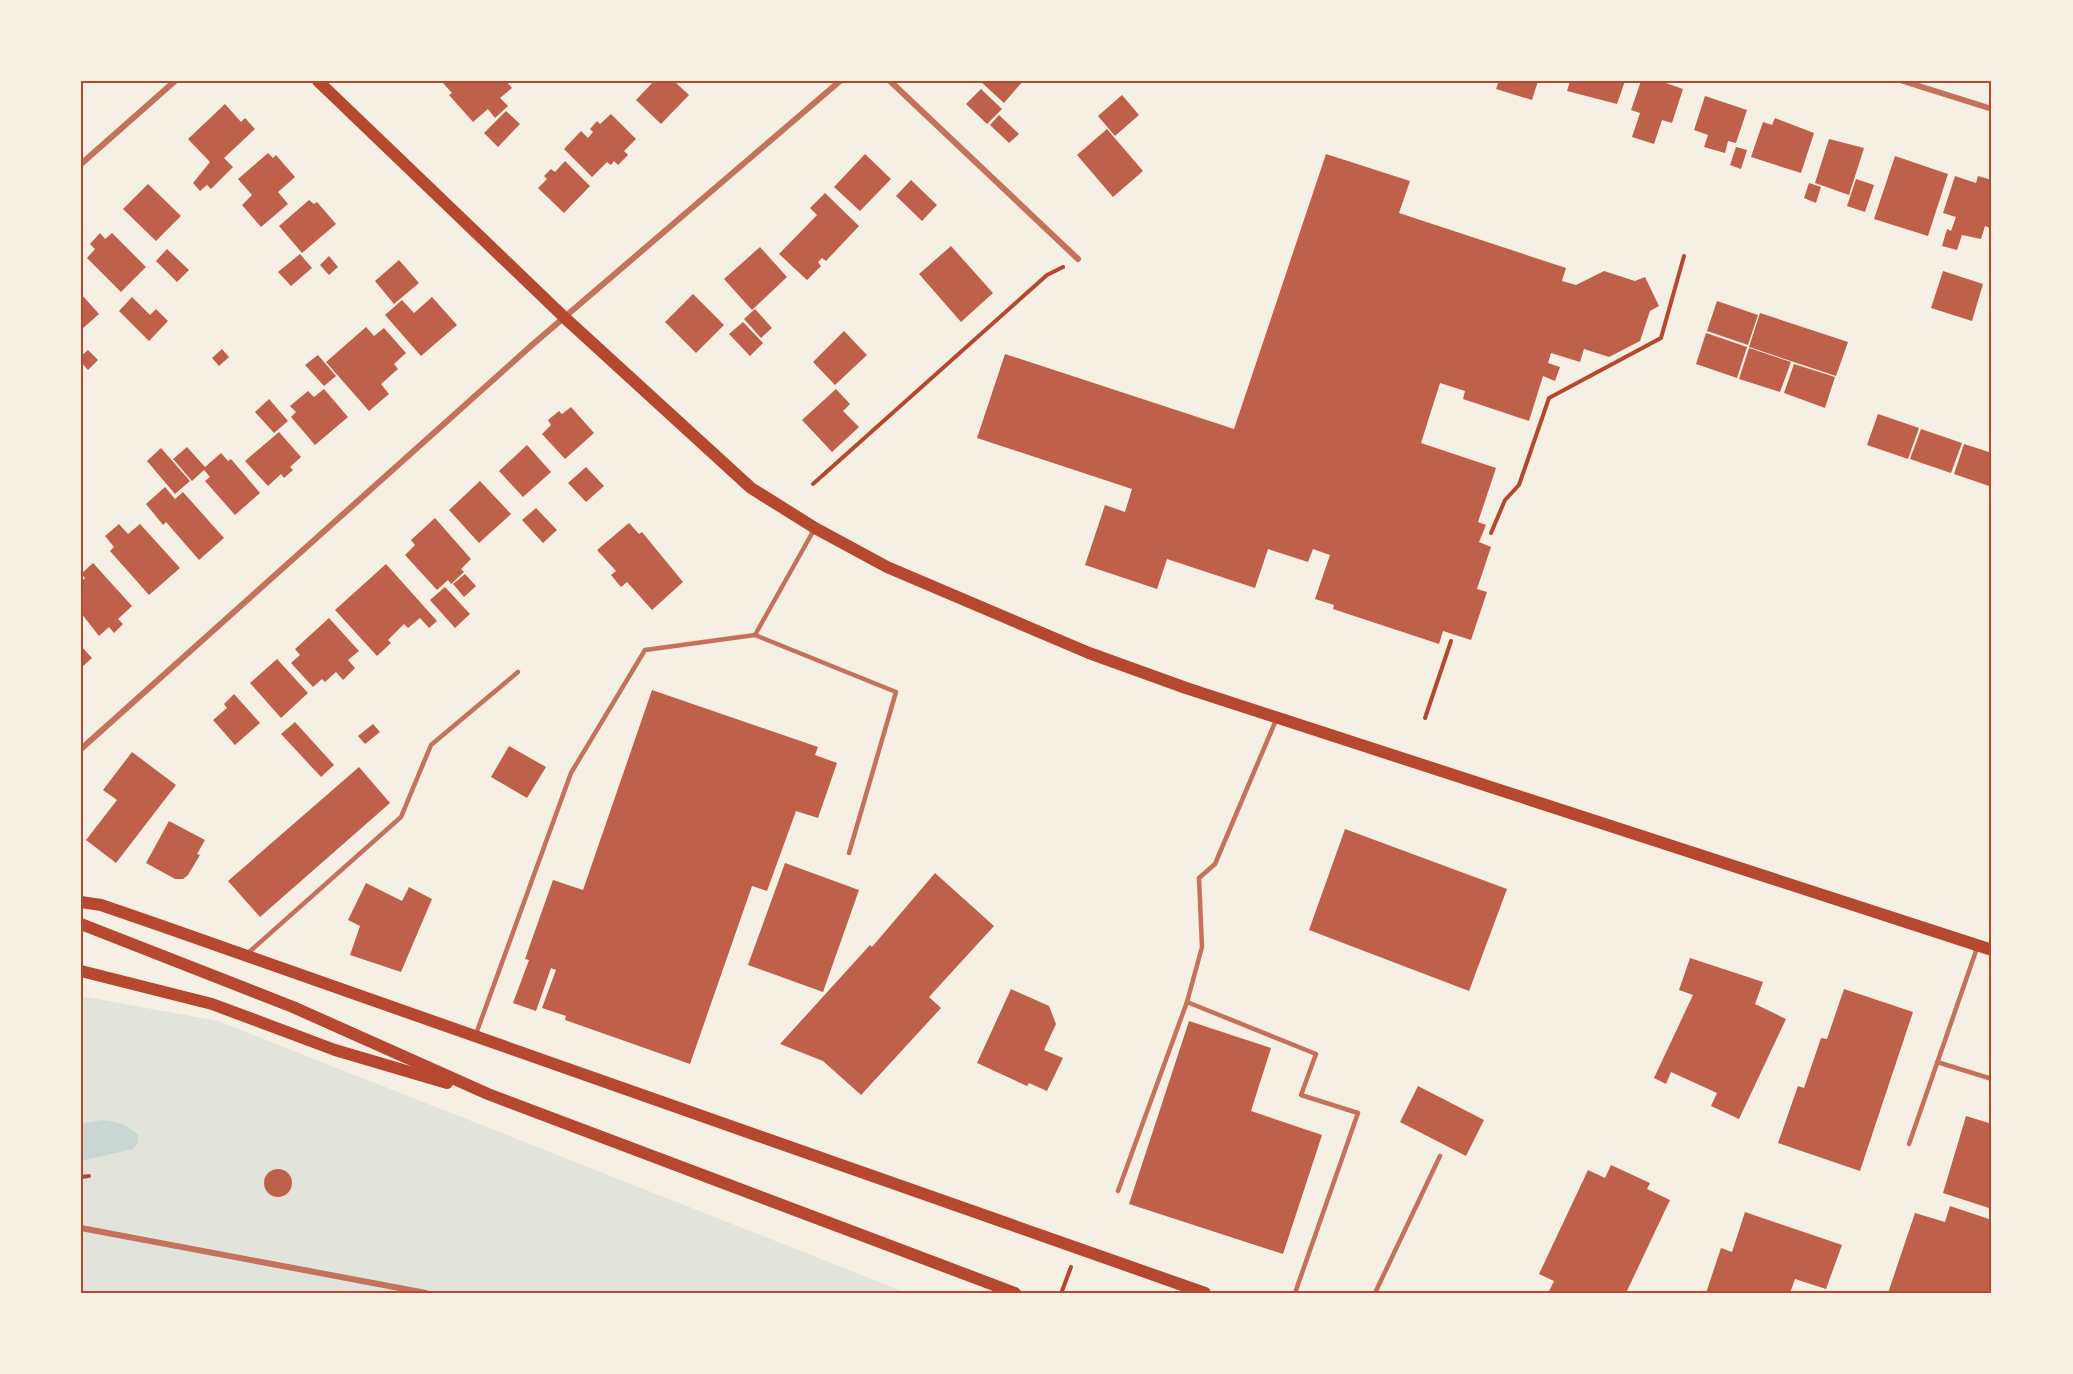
<svg xmlns="http://www.w3.org/2000/svg" width="2073" height="1374" viewBox="0 0 2073 1374" font-family="'IBM Plex Sans',sans-serif">
  <style>
    .green { fill: #e2e4dc }
    .water { fill: #c9d6d2 }
    .building { fill: #bf614a }
    .lines { fill: none; stroke-linecap: round; stroke-linejoin: round }
    .path { stroke: #b5482f; stroke-width: 4 }
    .service { stroke: #c5725c; stroke-width: 4.5 }
    .minor { stroke: #c5725c; stroke-width: 6 }
    .secondary { stroke: #b5482f; stroke-width: 12 }
    .neatline { fill: none; stroke: #b5482f; stroke-width: 2 }
  </style>
  <rect width="100%" height="100%" fill="#f6efe4"/>
  <path class="green" d="M 81,996 L 218,1021 L 907,1293 L 81,1293 Z"/>
  <path class="water" d="M 101,1120 C 116,1121 126,1124 138,1135 L 138,1142 L 133,1149 L 81,1161 L 81,1124 Z"/>
  <g class="building">
    <path d="M 445,81 L 506,81 L 512,88 L 500,98 L 508,106 L 495,118 L 488,109 L 473,122 L 449,95 L 452,93 L 443,83 Z"/>
    <path d="M 654,81 L 674,81 L 689,95 L 661,124 L 636,100 Z"/>
    <path d="M 980,81 L 1023,81 L 1004,103 Z"/>
    <path d="M 1499,81 L 1538,81 L 1532,100 L 1496,89 Z"/>
    <path d="M 1570,81 L 1625,81 L 1617,104 L 1567,91 Z"/>
    <path d="M 1641,81 L 1660,81 L 1683,89 L 1672,123 L 1662,120 L 1654,144 L 1632,137 L 1640,113 L 1631,110 Z"/>
    <path d="M 981,89 L 1002,109 L 987,124 L 966,104 Z"/>
    <path d="M 1122,95 L 1139,115 L 1115,136 L 1098,116 Z"/>
    <path d="M 1705,96 L 1747,110 L 1736,143 L 1728,141 L 1725,153 L 1704,147 L 1708,135 L 1694,130 Z"/>
    <path d="M 225,104 L 241,122 L 245,118 L 255,129 L 224,158 L 233,167 L 211,189 L 207,185 L 200,191 L 193,183 L 210,162 L 188,139 Z"/>
    <path d="M 506,111 L 520,124 L 498,147 L 484,133 Z"/>
    <path d="M 611,114 L 636,139 L 624,151 L 628,155 L 618,165 L 614,161 L 611,165 L 607,162 L 592,177 L 564,149 L 581,131 L 588,138 L 593,132 L 590,129 L 597,121 L 600,124 Z"/>
    <path d="M 999,115 L 1019,134 L 1009,143 L 990,125 Z"/>
    <path d="M 1775,118 L 1814,133 L 1801,173 L 1751,157 L 1763,122 L 1772,125 Z"/>
    <path d="M 1107,129 L 1143,171 L 1113,197 L 1077,155 Z"/>
    <path d="M 1829,139 L 1864,148 L 1849,195 L 1815,183 Z"/>
    <path d="M 1736,147 L 1747,150 L 1741,169 L 1730,165 Z"/>
    <path d="M 268,153 L 273,158 L 276,155 L 295,177 L 278,192 L 288,204 L 261,227 L 242,205 L 252,195 L 238,179 Z"/>
    <path d="M 865,154 L 891,179 L 860,211 L 834,187 Z"/>
    <path d="M 1326,154 L 1410,181 L 1399,213 L 1566,268 L 1562,281 L 1576,285 L 1604,271 L 1635,281 L 1645,277 L 1659,306 L 1650,311 L 1640,341 L 1609,357 L 1584,349 L 1580,362 L 1551,353 L 1548,363 L 1560,367 L 1555,381 L 1543,376 L 1529,421 L 1463,399 L 1465,391 L 1440,383 L 1421,443 L 1496,468 L 1478,522 L 1486,525 L 1479,542 L 1491,547 L 1477,589 L 1487,592 L 1471,640 L 1443,631 L 1439,644 L 1333,609 L 1334,605 L 1315,599 L 1330,555 L 1313,549 L 1308,562 L 1268,549 L 1255,588 L 1167,559 L 1157,589 L 1085,565 L 1105,505 L 1125,512 L 1132,489 L 977,438 L 1005,354 L 1234,429 Z"/>
    <path d="M 1895,156 L 1948,174 L 1928,236 L 1874,219 Z"/>
    <path d="M 565,161 L 590,186 L 564,213 L 538,188 L 547,179 L 544,176 L 551,169 L 555,172 Z"/>
    <path d="M 1955,176 L 1976,183 L 1978,176 L 1992,180 L 1992,229 L 1985,226 L 1981,239 L 1962,235 L 1957,250 L 1942,246 L 1947,229 L 1951,231 L 1956,217 L 1943,213 Z"/>
    <path d="M 1856,179 L 1874,185 L 1865,212 L 1847,206 Z"/>
    <path d="M 911,180 L 937,205 L 922,221 L 896,196 Z"/>
    <path d="M 1809,183 L 1821,187 L 1816,203 L 1804,198 Z"/>
    <path d="M 148,184 L 181,216 L 156,241 L 123,209 Z"/>
    <path d="M 825,193 L 859,226 L 826,261 L 822,258 L 818,262 L 821,266 L 807,280 L 779,254 L 817,215 L 810,208 Z"/>
    <path d="M 309,200 L 314,204 L 317,202 L 336,224 L 302,253 L 279,226 Z"/>
    <path d="M 100,233 L 105,239 L 112,233 L 146,267 L 121,292 L 87,258 L 95,249 L 90,244 Z"/>
    <path d="M 951,246 L 993,293 L 961,322 L 919,274 Z"/>
    <path d="M 760,247 L 787,277 L 752,310 L 724,279 Z"/>
    <path d="M 167,249 L 189,270 L 177,282 L 156,261 Z"/>
    <path d="M 300,254 L 312,268 L 291,286 L 278,272 Z"/>
    <path d="M 329,256 L 338,267 L 329,275 L 320,265 Z"/>
    <path d="M 399,260 L 419,283 L 394,304 L 375,281 Z"/>
    <path d="M 1943,271 L 1983,284 L 1972,321 L 1931,308 Z"/>
    <path d="M 81,294 L 99,314 L 81,330 Z"/>
    <path d="M 693,294 L 724,325 L 696,353 L 665,322 Z"/>
    <path d="M 132,297 L 150,315 L 156,309 L 168,321 L 149,341 L 119,311 Z"/>
    <path d="M 432,297 L 457,325 L 421,356 L 385,315 L 402,300 L 414,313 Z"/>
    <path d="M 1717,301 L 1758,315 L 1748,345 L 1707,331 Z"/>
    <path d="M 755,309 L 772,328 L 761,338 L 744,319 Z"/>
    <path d="M 1760,313 L 1848,342 L 1836,376 L 1749,347 Z"/>
    <path d="M 743,322 L 763,343 L 750,356 L 729,334 Z"/>
    <path d="M 366,327 L 374,336 L 384,328 L 406,353 L 394,364 L 398,369 L 381,384 L 389,394 L 369,411 L 326,362 Z"/>
    <path d="M 844,331 L 867,355 L 835,385 L 813,362 Z"/>
    <path d="M 1706,333 L 1747,347 L 1737,378 L 1696,364 Z"/>
    <path d="M 1749,348 L 1791,362 L 1780,392 L 1739,379 Z"/>
    <path d="M 222,349 L 229,357 L 219,366 L 212,358 Z"/>
    <path d="M 88,350 L 98,360 L 88,370 L 81,362 L 81,356 Z"/>
    <path d="M 318,355 L 336,376 L 324,386 L 305,365 Z"/>
    <path d="M 1794,364 L 1835,377 L 1825,408 L 1784,393 Z"/>
    <path d="M 324,389 L 348,417 L 315,445 L 291,417 L 296,412 L 290,406 L 308,391 L 314,397 Z"/>
    <path d="M 836,389 L 850,404 L 843,411 L 859,427 L 832,452 L 802,420 Z"/>
    <path d="M 269,399 L 288,421 L 274,433 L 255,412 Z"/>
    <path d="M 571,407 L 594,433 L 565,459 L 542,434 L 551,425 L 548,420 L 559,411 L 562,414 Z"/>
    <path d="M 1878,414 L 1919,428 L 1908,459 L 1867,445 Z"/>
    <path d="M 1921,429 L 1962,443 L 1951,473 L 1910,459 Z"/>
    <path d="M 279,432 L 301,457 L 290,467 L 293,470 L 284,478 L 281,474 L 268,486 L 245,461 Z"/>
    <path d="M 1964,444 L 1992,453 L 1992,487 L 1954,474 Z"/>
    <path d="M 527,445 L 551,472 L 523,497 L 499,471 Z"/>
    <path d="M 187,447 L 205,467 L 221,453 L 228,461 L 231,459 L 260,493 L 235,515 L 205,481 L 210,477 L 204,470 L 192,481 L 173,459 Z"/>
    <path d="M 161,448 L 190,481 L 175,494 L 147,461 Z"/>
    <path d="M 586,467 L 604,486 L 586,502 L 568,483 Z"/>
    <path d="M 480,481 L 511,514 L 479,543 L 449,510 Z"/>
    <path d="M 165,487 L 175,499 L 183,492 L 224,538 L 199,560 L 166,522 L 163,525 L 146,504 Z"/>
    <path d="M 536,508 L 557,530 L 543,543 L 522,520 Z"/>
    <path d="M 435,518 L 471,559 L 461,569 L 464,572 L 451,584 L 448,580 L 437,590 L 405,555 L 415,545 L 411,540 Z"/>
    <path d="M 629,523 L 639,534 L 642,532 L 683,582 L 652,610 L 627,582 L 621,587 L 611,575 L 616,571 L 597,550 Z"/>
    <path d="M 119,524 L 128,534 L 140,524 L 180,568 L 149,595 L 110,551 L 114,547 L 105,536 Z"/>
    <path d="M 93,563 L 132,606 L 118,619 L 123,624 L 114,633 L 109,627 L 99,636 L 81,613 L 81,582 L 85,578 L 81,574 Z"/>
    <path d="M 386,564 L 437,621 L 429,628 L 420,618 L 408,628 L 404,624 L 388,640 L 391,643 L 377,656 L 335,610 Z"/>
    <path d="M 465,574 L 476,586 L 464,597 L 453,584 Z"/>
    <path d="M 445,587 L 470,614 L 455,628 L 430,600 Z"/>
    <path d="M 329,618 L 359,651 L 348,660 L 355,668 L 343,680 L 336,672 L 325,682 L 322,679 L 313,687 L 291,663 L 300,655 L 295,649 Z"/>
    <path d="M 81,646 L 92,658 L 81,668 Z"/>
    <path d="M 277,659 L 308,693 L 281,718 L 250,683 Z"/>
    <path d="M 652,690 L 818,747 L 815,755 L 837,763 L 818,818 L 796,811 L 767,891 L 752,886 L 690,1064 L 565,1020 L 566,1016 L 542,1008 L 556,970 L 551,968 L 536,1011 L 513,1003 L 529,960 L 525,959 L 553,880 L 583,890 Z"/>
    <path d="M 234,694 L 260,723 L 235,745 L 213,720 L 227,708 L 224,704 Z"/>
    <path d="M 295,722 L 334,765 L 321,777 L 281,734 Z"/>
    <path d="M 373,724 L 380,732 L 365,744 L 358,736 Z"/>
    <path d="M 509,746 L 546,767 L 527,798 L 491,777 Z"/>
    <path d="M 132,752 L 176,785 L 116,863 L 86,840 L 117,800 L 103,790 Z"/>
    <path d="M 359,767 L 390,803 L 260,917 L 228,881 Z"/>
    <path d="M 169,821 L 205,840 L 197,854 L 200,855 L 188,875 L 183,879 L 175,879 L 146,863 Z"/>
    <path d="M 1345,829 L 1507,889 L 1469,991 L 1309,930 Z"/>
    <path d="M 785,863 L 859,890 L 823,992 L 748,965 Z"/>
    <path d="M 935,873 L 994,926 L 929,997 L 941,1008 L 861,1095 L 823,1061 L 780,1044 L 870,945 L 872,947 Z"/>
    <path d="M 366,883 L 402,901 L 409,887 L 432,899 L 401,972 L 350,955 L 360,926 L 348,920 Z"/>
    <path d="M 1690,958 L 1763,982 L 1755,1004 L 1786,1019 L 1739,1119 L 1711,1106 L 1717,1093 L 1671,1072 L 1666,1084 L 1654,1078 L 1693,995 L 1679,990 Z"/>
    <path d="M 1011,989 L 1049,1006 L 1056,1024 L 1044,1050 L 1063,1058 L 1047,1091 L 1029,1083 L 1027,1086 L 977,1063 Z"/>
    <path d="M 1844,989 L 1913,1012 L 1860,1171 L 1778,1143 L 1798,1086 L 1804,1088 L 1821,1038 L 1827,1039 Z"/>
    <path d="M 1189,1021 L 1271,1048 L 1251,1111 L 1322,1135 L 1283,1254 L 1129,1204 Z"/>
    <path d="M 1418,1086 L 1484,1120 L 1466,1156 L 1400,1122 Z"/>
    <path d="M 1966,1116 L 1992,1124 L 1992,1209 L 1943,1193 Z"/>
    <path d="M 1611,1165 L 1650,1183 L 1647,1189 L 1670,1200 L 1626,1293 L 1548,1293 L 1554,1281 L 1539,1274 L 1588,1170 L 1605,1178 Z"/>
    <circle cx="278" cy="1183" r="14"/>
    <path d="M 1950,1206 L 1992,1220 L 1992,1291 L 1888,1293 L 1915,1213 L 1945,1222 Z"/>
    <path d="M 1745,1212 L 1842,1245 L 1826,1289 L 1795,1279 L 1790,1293 L 1706,1293 L 1721,1248 L 1732,1252 Z"/>
  </g>
  <g class="lines">
    <g class="path">
      <path d="M 813,484 L 1047,275 L 1063,267"/>
      <path d="M 1491,533 L 1505,500 L 1519,485 L 1549,398 L 1661,338 L 1684,256"/>
      <path d="M 1425,718 L 1451,641"/>
      <path d="M 81,1177 L 89,1176"/>
      <path d="M 1062,1291 L 1071,1267"/>
    </g>
    <g class="service">
      <path d="M 755,635 L 896,692 L 849,853"/>
      <path d="M 248,953 L 401,817 L 431,745 L 518,672"/>
      <path d="M 1187,1002 L 1316,1054 L 1301,1095 L 1358,1113 L 1295,1293"/>
      <path d="M 476,1034 L 571,773 L 645,650 L 755,635 L 815,528"/>
      <path d="M 1937,1062 L 1992,1079"/>
      <path d="M 1909,1144 L 1977,948"/>
      <path d="M 1118,1191 L 1187,1002 L 1202,947 L 1199,878 L 1215,864 L 1276,720"/>
      <path d="M 1375,1293 L 1440,1156"/>
    </g>
    <g class="minor">
      <path d="M 890,81 L 1078,259"/>
      <path d="M 1903,81 L 1992,109"/>
      <path d="M 81,164 L 175,81"/>
      <path d="M 81,749 L 532,345 L 840,81"/>
      <path d="M 81,1228 L 426,1293"/>
    </g>
    <g class="secondary">
      <path d="M 318,81 L 565,318 L 751,488 L 815,528 L 887,567 L 1089,653 L 1186,688 L 1992,950"/>
      <path d="M 81,902 L 101,905 L 162,926 L 1205,1293"/>
      <path d="M 81,924 L 293,1007 L 488,1094 L 1015,1293"/>
      <path d="M 81,971 L 212,1004 L 335,1050 L 447,1083"/>
    </g>
  </g>
  <rect width="2073" height="1374" fill="none" stroke="#f6efe4" stroke-width="165"/>
  <rect x="82" y="82" width="1908" height="1210" class="neatline"/>
</svg>
